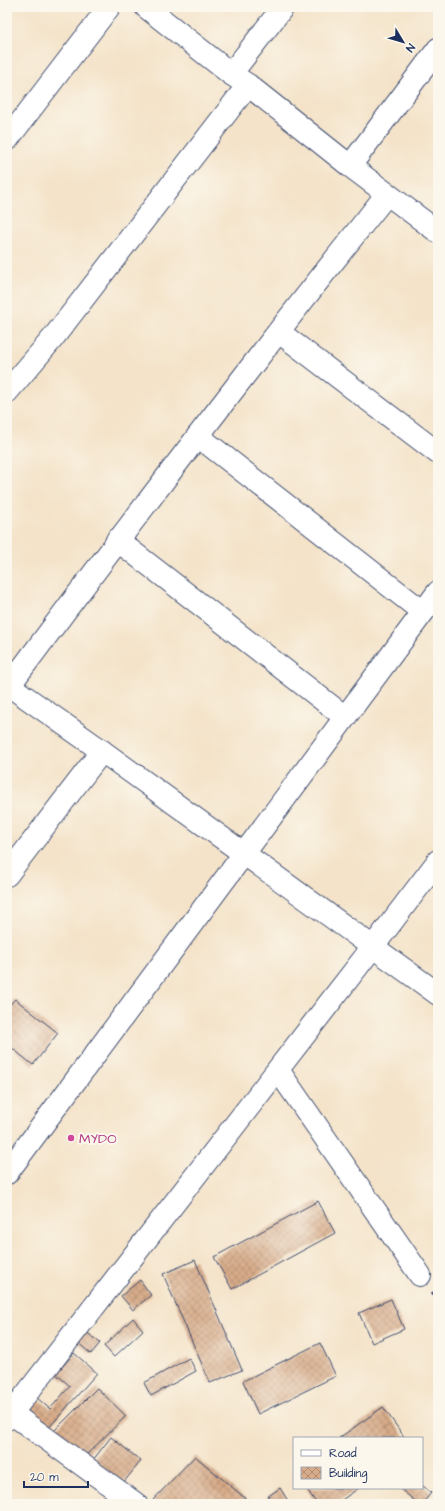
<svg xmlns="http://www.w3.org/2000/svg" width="445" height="1511" viewBox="0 0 445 1511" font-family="'Architects Daughter',sans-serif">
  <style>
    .building { fill: url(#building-cross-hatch) }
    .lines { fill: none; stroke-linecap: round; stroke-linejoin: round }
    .minor-casing { stroke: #3c4a6e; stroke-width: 24 }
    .path { stroke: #3c4a6e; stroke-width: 2.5; stroke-dasharray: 3 3; stroke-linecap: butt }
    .minor { stroke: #fff; stroke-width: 22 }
    .hotel-dot { fill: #d1479c; stroke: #fbf7ec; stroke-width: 1.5 }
    .labels { text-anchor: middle; stroke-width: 4; stroke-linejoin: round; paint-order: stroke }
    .hotel-label { font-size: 14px; fill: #b23c85; stroke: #fbf7ec; text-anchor: start }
  </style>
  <defs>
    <pattern id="building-cross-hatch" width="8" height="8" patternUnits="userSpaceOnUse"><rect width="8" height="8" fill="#d8ac89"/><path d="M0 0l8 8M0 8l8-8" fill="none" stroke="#ae8c73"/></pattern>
  </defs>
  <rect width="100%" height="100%" fill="#fbf7ec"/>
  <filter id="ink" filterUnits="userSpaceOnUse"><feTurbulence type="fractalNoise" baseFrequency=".025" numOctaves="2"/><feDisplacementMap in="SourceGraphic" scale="8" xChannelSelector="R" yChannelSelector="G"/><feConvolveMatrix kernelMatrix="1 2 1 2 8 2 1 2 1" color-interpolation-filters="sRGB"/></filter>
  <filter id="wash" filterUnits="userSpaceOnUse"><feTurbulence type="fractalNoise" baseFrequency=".012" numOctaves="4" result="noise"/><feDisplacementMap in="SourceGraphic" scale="16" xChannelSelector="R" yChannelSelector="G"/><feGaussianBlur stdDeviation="0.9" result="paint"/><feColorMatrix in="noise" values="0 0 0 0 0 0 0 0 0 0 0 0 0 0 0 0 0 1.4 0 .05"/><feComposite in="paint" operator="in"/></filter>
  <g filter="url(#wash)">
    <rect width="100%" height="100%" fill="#f4e3c9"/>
    <g id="blocks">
      <g class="building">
        <path d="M 15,999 L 58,1033 L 33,1065 L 7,1044 L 7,1008 Z"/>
        <path d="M 318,1201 L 335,1233 L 232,1289 L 214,1257 Z"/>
        <path d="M 195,1260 L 242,1370 L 210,1383 L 163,1274 Z"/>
        <path d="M 140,1280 L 151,1295 L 133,1310 L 121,1296 Z"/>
        <path d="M 391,1299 L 404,1329 L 372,1343 L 359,1313 Z"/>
        <path d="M 133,1318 L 143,1330 L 114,1357 L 104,1346 Z"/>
        <path d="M 84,1330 L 100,1343 L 91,1354 L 75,1340 Z"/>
        <path d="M 320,1343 L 336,1376 L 258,1414 L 243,1381 Z"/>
        <path d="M 74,1353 L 97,1373 L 47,1430 L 26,1411 L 37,1398 L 50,1409 L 70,1386 L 56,1374 Z"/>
        <path d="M 189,1358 L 196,1371 L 151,1396 L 144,1383 Z"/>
        <path d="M 97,1388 L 126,1416 L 80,1461 L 52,1433 Z"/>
        <path d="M 383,1407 L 405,1438 L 339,1438 Z"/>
        <path d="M 111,1437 L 141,1461 L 123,1483 L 93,1460 Z"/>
        <path d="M 195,1456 L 252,1504 L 158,1504 L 153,1500 Z"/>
        <path d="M 422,1485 L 431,1493 L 422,1504 L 419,1504 L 399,1488 L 422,1488 Z"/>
        <path d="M 280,1488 L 290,1504 L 271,1504 L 267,1497 Z"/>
        <path d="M 306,1488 L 359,1488 L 336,1504 L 317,1504 Z"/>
      </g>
    </g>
  </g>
  <g filter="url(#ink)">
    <use href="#blocks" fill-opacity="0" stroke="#3c4a6e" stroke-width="1"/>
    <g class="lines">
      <defs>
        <g id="minor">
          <path d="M 146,7 L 231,74 L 248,85 L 350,166 L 438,232"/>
          <path d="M 231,74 L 283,7"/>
          <path d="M 7,140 L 109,7"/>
          <path d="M 350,166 L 438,49"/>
          <path d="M 279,332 L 438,453"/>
          <path d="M 7,392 L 53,338 L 248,85"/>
          <path d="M 198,436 L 423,612"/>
          <path d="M 117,540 L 345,717"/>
          <path d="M 7,684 L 102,751 L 438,994"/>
          <path d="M 9,686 C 133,520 258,355 387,194"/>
          <path d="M 7,875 L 102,751"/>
          <path d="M 278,1070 L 420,1275"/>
          <path d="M 7,1173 L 438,592"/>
          <path d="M 7,1410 L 136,1504"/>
          <path d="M 7,1419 L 372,948 L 438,861"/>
        </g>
      </defs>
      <use href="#minor" class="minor-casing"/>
      <path class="path" d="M 432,1292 L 438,1301"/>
      <use href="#minor" class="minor"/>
    </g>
  </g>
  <circle class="hotel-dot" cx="71" cy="1138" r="4"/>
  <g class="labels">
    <g class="hotel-label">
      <text x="79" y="1143">MYDO</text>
    </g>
  </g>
  <rect width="445" height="1511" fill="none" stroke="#fbf7ec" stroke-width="24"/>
  <rect x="293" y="1437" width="130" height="52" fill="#fbf7ec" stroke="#a1a7b3"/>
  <rect x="301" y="1450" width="20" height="6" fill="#ffffff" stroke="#a1a7b3"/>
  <text x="329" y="1457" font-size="12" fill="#1b2f5e">Road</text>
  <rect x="301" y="1467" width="20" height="12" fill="url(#building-cross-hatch)" stroke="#a1a7b3"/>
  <text x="329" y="1477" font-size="12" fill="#1b2f5e">Building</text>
  <g transform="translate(403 42) rotate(128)" stroke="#fbf7ec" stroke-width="3" paint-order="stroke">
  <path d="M0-3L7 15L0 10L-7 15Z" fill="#1b2f5e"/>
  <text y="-6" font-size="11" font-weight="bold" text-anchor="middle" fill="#1b2f5e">N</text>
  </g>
  <path d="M24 1481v6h64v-6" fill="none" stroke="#1b2f5e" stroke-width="2"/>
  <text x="30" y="1481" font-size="12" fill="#1b2f5e" stroke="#fbf7ec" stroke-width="3" paint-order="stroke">20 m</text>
</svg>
